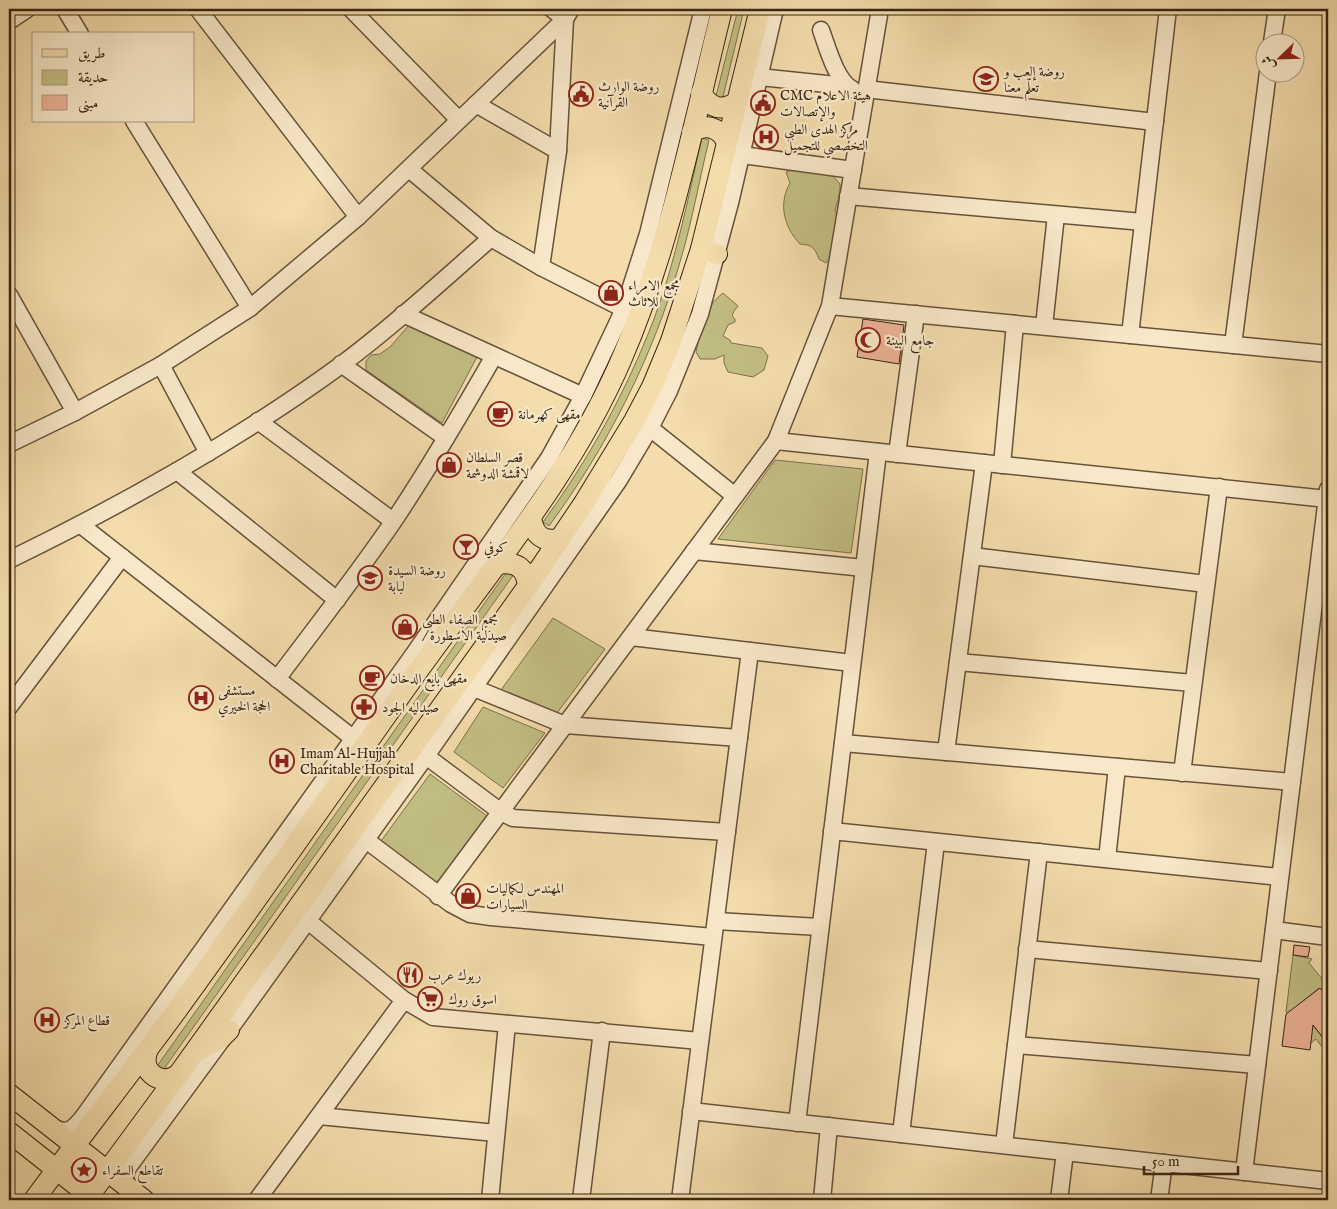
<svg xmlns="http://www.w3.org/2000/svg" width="1337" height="1209" viewBox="0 0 1337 1209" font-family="'IM FELL English',Amiri,serif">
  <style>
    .green { fill: #c2be84; stroke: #7d714c }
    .building { fill: #ecb396; stroke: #382414 }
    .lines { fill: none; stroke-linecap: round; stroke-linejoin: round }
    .minor-casing { stroke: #67523a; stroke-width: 19 }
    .major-casing { stroke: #382414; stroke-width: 22 }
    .minor { stroke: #f8e8c9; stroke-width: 16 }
    .major { stroke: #f4dcac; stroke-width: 20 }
    .labels { text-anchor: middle; stroke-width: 4.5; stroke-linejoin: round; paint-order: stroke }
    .poi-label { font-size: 14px; fill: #382414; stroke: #f8e8c9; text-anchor: start }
  </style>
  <rect width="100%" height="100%" fill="#f4dcac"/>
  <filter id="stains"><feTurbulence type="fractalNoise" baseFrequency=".004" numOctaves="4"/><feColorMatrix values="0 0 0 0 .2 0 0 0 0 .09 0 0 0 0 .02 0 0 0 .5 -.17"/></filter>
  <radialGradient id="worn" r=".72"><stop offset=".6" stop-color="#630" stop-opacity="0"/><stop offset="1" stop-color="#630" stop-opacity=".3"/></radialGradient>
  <g class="green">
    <path d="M 738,9 L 744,9 L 722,101 L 715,100 Z"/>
    <path d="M 702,138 L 709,140 C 699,181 692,222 680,262 C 653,357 607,447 549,526 L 543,522 C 589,459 626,392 654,319 C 676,260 688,198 702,138 Z"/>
    <path d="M 795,169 L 832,175 L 840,184 L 840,193 L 835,210 L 838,217 L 831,256 L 826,263 L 819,259 C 815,248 812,245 800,244 C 784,227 778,204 790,183 L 786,172 Z"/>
    <path d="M 723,293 L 738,306 L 734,311 L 732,316 L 735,319 L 735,322 L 728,325 L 723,336 L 730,340 L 731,343 L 762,348 L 768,356 L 764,370 L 753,377 L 728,372 L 724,363 L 724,355 L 715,359 L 700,359 L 696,352 C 701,330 704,307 723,293 Z"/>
    <path d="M 410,324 L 477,357 L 442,423 L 366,370 L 366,361 L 371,355 L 380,354 L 390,347 Z"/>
    <path d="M 775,460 L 863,469 L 851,553 L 718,539 Z"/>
    <path d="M 513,563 L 519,567 L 161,1073 L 155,1069 Z"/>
    <path d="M 553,618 L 605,649 L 557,713 L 501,690 Z"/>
    <path d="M 483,707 L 545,733 L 503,788 L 454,752 Z"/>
    <path d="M 430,774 L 487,816 L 438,883 L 381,841 Z"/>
    <path d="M 1293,955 L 1312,959 L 1309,963 L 1328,986 L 1322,991 L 1319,988 L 1297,1006 L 1328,1044 L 1328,1053 L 1326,1052 L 1316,1039 L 1311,1043 L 1299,1014 L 1286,1012 Z"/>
  </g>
  <g class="building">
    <path d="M 863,319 L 904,325 L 899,364 L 857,357 Z"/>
    <path d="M 1294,945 L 1310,947 L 1308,957 L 1293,955 Z"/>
    <path d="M 1320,988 L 1328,998 L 1328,1044 L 1313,1025 L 1310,1050 L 1282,1046 L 1286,1014 Z"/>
  </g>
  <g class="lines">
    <defs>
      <g id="minor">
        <path d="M 65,9 L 80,34"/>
        <path d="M 198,9 L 358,217"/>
        <path d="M 351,9 L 459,120"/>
        <path d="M 9,21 L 27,9"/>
        <path d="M 821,30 C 827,46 836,81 852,89"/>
        <path d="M 1272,42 L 1277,9"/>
        <path d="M 760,77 L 846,86"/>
        <path d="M 866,89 L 1155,122"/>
        <path d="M 476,104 L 558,151"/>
        <path d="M 134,121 L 250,308"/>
        <path d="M 742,155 L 853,170"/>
        <path d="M 409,169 L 491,238 L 541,267 L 624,309"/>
        <path d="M 848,196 L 1143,222"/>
        <path d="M 541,267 L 558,151 L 565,19 L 552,9"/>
        <path d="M 9,295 L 75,412"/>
        <path d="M 830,306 L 1328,354"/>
        <path d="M 403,314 L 583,396"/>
        <path d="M 1044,326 L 1056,215"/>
        <path d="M 1130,335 L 1168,9"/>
        <path d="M 1233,345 L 1268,72"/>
        <path d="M 341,364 L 446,438"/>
        <path d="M 161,365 L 208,453"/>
        <path d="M 258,421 L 393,521"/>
        <path d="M 650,428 L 735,496"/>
        <path d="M 776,441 L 1327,499"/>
        <path d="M 9,444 L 75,412 L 161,365 L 250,308 L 358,217 L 565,19 L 571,9"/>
        <path d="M 897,454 L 916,314"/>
        <path d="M 1002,465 L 1015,324"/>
        <path d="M 177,471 L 337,600"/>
        <path d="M 81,525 L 354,739"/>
        <path d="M 694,551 L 864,568"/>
        <path d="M 972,556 L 1206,584"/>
        <path d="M 9,560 C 124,504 237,441 341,365 C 393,326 442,281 491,238"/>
        <path d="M 631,637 L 852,663"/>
        <path d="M 958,662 L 1193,683"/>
        <path d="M 277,679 C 316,627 356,576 393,522 C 429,468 462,412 494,356"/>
        <path d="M 474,688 L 565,725 L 739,738"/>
        <path d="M 9,707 L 122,557"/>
        <path d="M 843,743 L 1292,782"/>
        <path d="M 946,752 L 984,463"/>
        <path d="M 426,756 L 501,812 L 513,818 L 727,832"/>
        <path d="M 1182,773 L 1219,487"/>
        <path d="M 832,831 L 1280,877"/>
        <path d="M 366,840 L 451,904 L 470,914 L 491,917 L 713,937"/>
        <path d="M 1107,859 L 1117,767"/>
        <path d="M 438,896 L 776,441 L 830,306 L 880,9"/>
        <path d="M 308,921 L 404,1000 L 433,1017 L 700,1041"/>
        <path d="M 716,921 L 820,927"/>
        <path d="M 1274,930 L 1328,937"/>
        <path d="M 1027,949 L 1269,971"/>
        <path d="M 1016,1045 L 1257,1065"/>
        <path d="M 691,1111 L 1328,1181"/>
        <path d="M 319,1116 L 496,1133"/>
        <path d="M 797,1123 L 878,452"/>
        <path d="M 51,1126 C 67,1136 74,1129 84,1116 L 416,651 L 549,458 L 583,396 L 624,309 L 648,234 L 703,9"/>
        <path d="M 901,1134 L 936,842"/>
        <path d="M 1004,1145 L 1039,852"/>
        <path d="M 1244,1172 L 1328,489"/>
        <path d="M 130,1189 L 124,1180 L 127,1169 L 229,1030 L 426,756 L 619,480 L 650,428 L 669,391 L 700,314 L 730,203 L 775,9"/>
        <path d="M 257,1200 L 404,1000"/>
        <path d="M 490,1200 L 507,1024"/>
        <path d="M 581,1200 L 602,1031"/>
        <path d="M 680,1200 L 750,651"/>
        <path d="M 822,1200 L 829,1126"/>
        <path d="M 1059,1200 L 1065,1152"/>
        <path d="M 1159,1200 L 1164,1163"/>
      </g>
      <g id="major">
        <path d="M 701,93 C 710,108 721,112 737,102"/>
        <path d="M 692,132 C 706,123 719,127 727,142"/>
        <path d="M 701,249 L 717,254"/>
        <path d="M 531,518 C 534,536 543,542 560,539"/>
        <path d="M 498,564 C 517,561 526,568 528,586"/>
        <path d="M 148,1049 C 139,1070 158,1087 178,1075"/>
        <path d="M 199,1050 L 222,1037 L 229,1030"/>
        <path d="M 9,1094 L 144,1200"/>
        <path d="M 9,1132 L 95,1200"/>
        <path d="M 34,1200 C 81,1136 130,1074 177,1010 C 259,897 339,782 420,668 C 492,568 573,473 622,358 C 670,247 693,126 722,9"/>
        <path d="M 86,1200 L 178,1075 L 528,586 L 584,503 L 634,421 L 652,387 L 671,341 L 701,249 L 760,9"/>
      </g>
    </defs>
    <use href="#minor" class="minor-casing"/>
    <use href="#major" class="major-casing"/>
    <use href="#minor" class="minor"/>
    <use href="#major" class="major"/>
  </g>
  <defs>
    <symbol id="school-ring" viewBox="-11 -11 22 22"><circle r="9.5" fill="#f8e8c9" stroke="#8f2418" stroke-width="1.5"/><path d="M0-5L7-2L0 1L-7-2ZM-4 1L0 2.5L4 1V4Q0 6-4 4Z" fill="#8f2418"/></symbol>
    <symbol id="civic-ring" viewBox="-11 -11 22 22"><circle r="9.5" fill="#f8e8c9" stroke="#8f2418" stroke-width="1.5"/><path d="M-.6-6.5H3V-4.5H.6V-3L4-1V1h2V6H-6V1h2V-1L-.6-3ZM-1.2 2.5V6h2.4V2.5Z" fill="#8f2418"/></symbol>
    <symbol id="hospital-ring" viewBox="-11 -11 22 22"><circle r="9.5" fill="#f8e8c9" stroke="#8f2418" stroke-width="1.5"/><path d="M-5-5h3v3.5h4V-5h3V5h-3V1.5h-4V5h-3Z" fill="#8f2418"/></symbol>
    <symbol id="shop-ring" viewBox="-11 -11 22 22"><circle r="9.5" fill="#f8e8c9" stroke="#8f2418" stroke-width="1.5"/><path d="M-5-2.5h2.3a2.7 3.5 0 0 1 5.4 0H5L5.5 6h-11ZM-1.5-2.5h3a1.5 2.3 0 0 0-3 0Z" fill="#8f2418"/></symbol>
    <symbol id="mosque-ring" viewBox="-11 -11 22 22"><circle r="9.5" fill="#f8e8c9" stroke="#8f2418" stroke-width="1.5"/><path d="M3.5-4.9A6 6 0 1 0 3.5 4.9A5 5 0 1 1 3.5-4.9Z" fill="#8f2418"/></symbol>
    <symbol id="cafe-ring" viewBox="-11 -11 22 22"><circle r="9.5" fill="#f8e8c9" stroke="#8f2418" stroke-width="1.5"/><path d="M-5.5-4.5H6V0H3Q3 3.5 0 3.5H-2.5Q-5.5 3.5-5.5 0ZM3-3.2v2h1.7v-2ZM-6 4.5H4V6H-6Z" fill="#8f2418"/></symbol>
    <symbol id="bar-ring" viewBox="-11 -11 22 22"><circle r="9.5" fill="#f8e8c9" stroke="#8f2418" stroke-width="1.5"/><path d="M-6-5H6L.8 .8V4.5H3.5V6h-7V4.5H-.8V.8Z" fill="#8f2418"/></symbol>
    <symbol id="pharmacy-ring" viewBox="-11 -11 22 22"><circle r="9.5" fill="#f8e8c9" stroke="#8f2418" stroke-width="1.5"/><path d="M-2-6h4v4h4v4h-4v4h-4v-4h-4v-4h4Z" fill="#8f2418"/></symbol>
    <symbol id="restaurant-ring" viewBox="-11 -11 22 22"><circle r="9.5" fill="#f8e8c9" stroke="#8f2418" stroke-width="1.5"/><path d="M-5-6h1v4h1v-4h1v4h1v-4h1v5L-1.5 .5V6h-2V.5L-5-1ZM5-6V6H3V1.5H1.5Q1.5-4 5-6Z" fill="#8f2418"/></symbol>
    <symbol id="supermarket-ring" viewBox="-11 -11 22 22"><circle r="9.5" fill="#f8e8c9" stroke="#8f2418" stroke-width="1.5"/><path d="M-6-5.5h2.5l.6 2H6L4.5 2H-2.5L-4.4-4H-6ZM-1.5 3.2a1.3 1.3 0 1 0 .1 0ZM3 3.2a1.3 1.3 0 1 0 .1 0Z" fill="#8f2418"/></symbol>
    <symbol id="sight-ring" viewBox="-11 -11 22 22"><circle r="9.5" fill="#f8e8c9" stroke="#8f2418" stroke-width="1.5"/><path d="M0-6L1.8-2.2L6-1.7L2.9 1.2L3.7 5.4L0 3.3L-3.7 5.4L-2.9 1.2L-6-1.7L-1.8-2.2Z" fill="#8f2418"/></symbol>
  </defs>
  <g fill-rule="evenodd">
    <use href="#school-ring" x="972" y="65" width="28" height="28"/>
    <use href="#civic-ring" x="567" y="80" width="28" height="28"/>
    <use href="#civic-ring" x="749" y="89" width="28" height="28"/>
    <use href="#hospital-ring" x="752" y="123" width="28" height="28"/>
    <use href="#shop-ring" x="597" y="279" width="28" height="28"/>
    <use href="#mosque-ring" x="854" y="326" width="28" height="28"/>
    <use href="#cafe-ring" x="486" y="400" width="28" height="28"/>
    <use href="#shop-ring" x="435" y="451" width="28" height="28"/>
    <use href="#bar-ring" x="452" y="533" width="28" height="28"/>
    <use href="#school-ring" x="356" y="564" width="28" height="28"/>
    <use href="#shop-ring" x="391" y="613" width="28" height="28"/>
    <use href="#cafe-ring" x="358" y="664" width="28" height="28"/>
    <use href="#hospital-ring" x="187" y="684" width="28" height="28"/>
    <use href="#pharmacy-ring" x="350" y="693" width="28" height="28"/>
    <use href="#hospital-ring" x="268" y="747" width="28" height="28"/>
    <use href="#shop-ring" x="454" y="882" width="28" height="28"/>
    <use href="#restaurant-ring" x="396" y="961" width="28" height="28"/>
    <use href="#supermarket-ring" x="416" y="985" width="28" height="28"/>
    <use href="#hospital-ring" x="33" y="1006" width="28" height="28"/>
    <use href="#sight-ring" x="70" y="1156" width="28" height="28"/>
  </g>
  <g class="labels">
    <g class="poi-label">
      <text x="1004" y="76">روضة إلعب و<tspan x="1004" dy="16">تعلّم معنا</tspan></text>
      <text x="598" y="91">روضة الوارث<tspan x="598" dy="16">القرآنية</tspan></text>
      <text x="780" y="100">CMC هيئة الاعلام<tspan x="780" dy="16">والإتصالات</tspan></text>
      <text x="784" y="134">مركز الهدى الطبي<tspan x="784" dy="16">التخصصي للتجميل</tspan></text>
      <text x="628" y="290">مجمع الامراء<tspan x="628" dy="16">للاثاث</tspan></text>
      <text x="886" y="345">جامع البينة</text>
      <text x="518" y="419">مقهى كهرمانة</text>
      <text x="466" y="462">قصر السلطان<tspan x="466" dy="16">لاقمشة الدوشمة</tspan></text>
      <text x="484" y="552">كوفي</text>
      <text x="388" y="575">روضة السيدة<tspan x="388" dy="16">لبابة</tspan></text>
      <text x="422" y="624">مجمع الصفاء الطبي<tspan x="422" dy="16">/ صيدلية الاسطورة</tspan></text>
      <text x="390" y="683">مقهى بايع الدخان</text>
      <text x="218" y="695">مستشفى<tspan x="218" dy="16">الحجة الخيري</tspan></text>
      <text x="382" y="712">صيدليه الجود</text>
      <text x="300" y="758">Imam Al-Hujjah<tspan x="300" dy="16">Charitable Hospital</tspan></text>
      <text x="486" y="893">المهندس لكماليات<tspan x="486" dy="16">السيارات</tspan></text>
      <text x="428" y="980">ريوك عرب</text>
      <text x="448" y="1004">اسوق روك</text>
      <text x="64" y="1025">قطاع المركز</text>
      <text x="102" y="1175">تقاطع السفراء</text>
    </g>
  </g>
  <rect width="1337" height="1209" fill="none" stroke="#f4dcac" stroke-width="30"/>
  <rect x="10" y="10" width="1317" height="1189" fill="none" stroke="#382414" stroke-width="2.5"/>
  <rect x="15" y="15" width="1307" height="1179" fill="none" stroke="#382414"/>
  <rect x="32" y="32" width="162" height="90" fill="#f8e8c9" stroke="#ab9a81"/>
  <rect x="42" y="49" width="25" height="8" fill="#f4dcac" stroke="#ab9a81"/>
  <text x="78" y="58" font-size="15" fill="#382414">طريق</text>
  <rect x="42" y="70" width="25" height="15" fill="#c2be84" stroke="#ab9a81"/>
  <text x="78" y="82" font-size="15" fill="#382414">حديقة</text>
  <rect x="42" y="95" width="25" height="15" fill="#ecb396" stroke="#ab9a81"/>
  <text x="78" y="108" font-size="15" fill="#382414">مبنى</text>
  <g transform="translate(1280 58) rotate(247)"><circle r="24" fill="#f8e8c9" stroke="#ab9a81"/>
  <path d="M0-4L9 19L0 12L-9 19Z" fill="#8f2418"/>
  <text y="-8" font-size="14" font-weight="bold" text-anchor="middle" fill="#382414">ش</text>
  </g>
  <path d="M1144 1166v8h94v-8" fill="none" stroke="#382414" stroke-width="2.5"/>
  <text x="1152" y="1166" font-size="15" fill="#382414" stroke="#f8e8c9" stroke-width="4" paint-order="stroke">50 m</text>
  <rect width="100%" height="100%" filter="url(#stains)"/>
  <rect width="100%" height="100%" fill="url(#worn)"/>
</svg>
